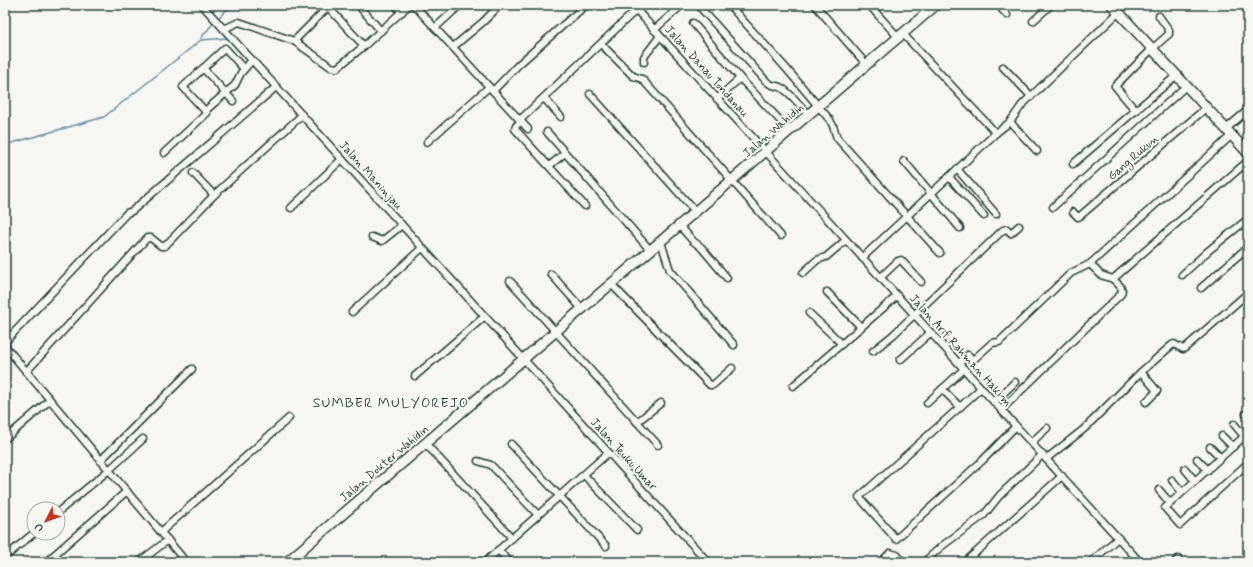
<svg xmlns="http://www.w3.org/2000/svg" width="1253" height="567" viewBox="0 0 1253 567" font-family="Mynerve,sans-serif">
  <style>
    .lines { fill: none; stroke-linecap: round; stroke-linejoin: round }
    .stream { stroke: #648ca3; stroke-width: 1.5 }
    .street-casing { stroke: #1f3d34; stroke-width: 9 }
    .secondary-casing { stroke: #1f3d34; stroke-width: 12 }
    .street { stroke: #f6f6f2; stroke-width: 6 }
    .secondary { stroke: #f6f6f2; stroke-width: 9 }
    .labels { text-anchor: middle; stroke-width: 4; stroke-linejoin: round; paint-order: stroke }
    .street-label { font-size: 12px; fill: #1f3d34; stroke: #f6f6f2 }
    .quarter-label { font-size: 14px; letter-spacing: 1px; fill: #1f3d34; stroke: #f6f6f2 }
  </style>
  <rect width="100%" height="100%" fill="#f6f6f2"/>
  <filter id="ink" filterUnits="userSpaceOnUse"><feTurbulence type="fractalNoise" baseFrequency=".025" numOctaves="2"/><feDisplacementMap in="SourceGraphic" scale="8" xChannelSelector="R" yChannelSelector="G"/><feConvolveMatrix kernelMatrix="1 2 1 2 8 2 1 2 1" color-interpolation-filters="sRGB"/></filter>
  <g filter="url(#ink)">
    <g class="lines">
      <g class="stream">
        <path d="M 217,19 L 232,5"/>
        <path d="M 201,38 L 215,21"/>
        <path d="M 5,145 L 104,117 L 201,40 L 228,38"/>
      </g>
      <defs>
        <g id="street">
          <path d="M 202,5 L 708,562"/>
          <path d="M 358,5 L 381,31"/>
          <path d="M 395,5 L 402,12"/>
          <path d="M 414,5 L 528,129"/>
          <path d="M 632,5 L 1140,562"/>
          <path d="M 698,5 L 767,82 C 773,87 777,85 782,88 C 792,94 800,106 809,115"/>
          <path d="M 729,5 L 785,67 L 830,120 L 833,126 L 837,138 L 940,253"/>
          <path d="M 815,5 L 867,65"/>
          <path d="M 869,5 L 899,38"/>
          <path d="M 998,5 L 1007,15"/>
          <path d="M 328,7 L 364,46"/>
          <path d="M 1033,21 L 1051,5"/>
          <path d="M 693,23 L 740,78 L 790,131"/>
          <path d="M 435,28 L 460,5"/>
          <path d="M 224,29 L 239,22 L 294,41 L 331,67 L 337,68 L 364,46 L 409,5"/>
          <path d="M 654,30 L 682,5"/>
          <path d="M 903,34 L 996,133"/>
          <path d="M 294,41 L 330,5"/>
          <path d="M 601,44 L 633,76 L 642,79 L 781,236"/>
          <path d="M 453,47 L 483,22 L 500,5"/>
          <path d="M 644,62 L 644,57 L 660,36"/>
          <path d="M 1003,67 L 1031,96"/>
          <path d="M 203,68 L 233,101"/>
          <path d="M 493,91 L 519,64 L 586,5"/>
          <path d="M 590,94 L 696,212"/>
          <path d="M 544,98 L 561,117"/>
          <path d="M 717,99 L 740,78"/>
          <path d="M 205,111 L 235,85 L 241,73 L 252,60"/>
          <path d="M 1136,111 L 1115,86 L 1152,49 L 1169,34 L 1169,30 L 1159,16"/>
          <path d="M 520,120 L 636,10"/>
          <path d="M 521,121 L 516,126 L 515,129 L 585,206"/>
          <path d="M 1010,122 L 1037,151"/>
          <path d="M 1226,129 L 1248,110"/>
          <path d="M 547,132 L 651,251"/>
          <path d="M 427,142 L 489,87"/>
          <path d="M 164,153 L 207,113 L 183,87 L 225,48 L 244,69"/>
          <path d="M 904,161 L 960,228"/>
          <path d="M 1073,164 L 1177,75"/>
          <path d="M 549,166 L 565,153"/>
          <path d="M 957,169 L 996,214"/>
          <path d="M 193,173 L 214,195"/>
          <path d="M 949,177 L 984,216"/>
          <path d="M 1053,207 L 1186,86"/>
          <path d="M 291,208 L 342,159"/>
          <path d="M 1073,212 L 1078,217 L 1080,216 L 1206,108"/>
          <path d="M 680,226 L 693,241 L 701,247 L 727,278"/>
          <path d="M 372,237 L 382,241 L 402,225"/>
          <path d="M 661,242 L 670,270 L 734,345"/>
          <path d="M 862,258 L 996,133 L 1010,122 L 1022,105 L 1119,12"/>
          <path d="M 803,273 L 817,260 L 826,257 L 846,240"/>
          <path d="M 551,274 L 583,310"/>
          <path d="M 1182,275 L 1208,251 L 1248,219"/>
          <path d="M 880,278 L 898,261 L 901,260 L 921,282"/>
          <path d="M 1113,279 L 1248,161"/>
          <path d="M 510,281 L 658,445"/>
          <path d="M 612,285 L 710,385 L 713,385 L 732,368"/>
          <path d="M 1201,288 L 1248,247"/>
          <path d="M 827,292 L 861,327"/>
          <path d="M 352,312 L 422,248"/>
          <path d="M 809,313 L 842,344"/>
          <path d="M 5,342 L 127,213 L 132,211 L 276,87"/>
          <path d="M 5,346 L 186,562"/>
          <path d="M 873,351 L 893,335 L 1003,230 L 1007,229 L 1011,233 L 1019,226"/>
          <path d="M 900,360 L 930,333"/>
          <path d="M 959,363 L 968,355 L 972,359 L 974,359 L 992,343 L 999,342 L 1071,273 L 1090,264 L 1232,135"/>
          <path d="M 26,372 L 147,238 L 151,238 L 161,246 L 165,246 L 214,195 L 302,115"/>
          <path d="M 1141,372 L 1157,391 L 1146,402"/>
          <path d="M 415,376 L 484,317"/>
          <path d="M 793,386 L 897,296"/>
          <path d="M 942,389 L 960,407 L 981,388"/>
          <path d="M 994,402 L 1015,382"/>
          <path d="M 927,403 L 964,369"/>
          <path d="M 960,407 L 859,497 L 896,539 L 983,460 L 1016,426"/>
          <path d="M 1001,410 L 1121,294 L 1122,290 L 1120,286 L 1113,279 L 1101,275 L 1090,264"/>
          <path d="M 1246,414 L 1248,415"/>
          <path d="M 637,422 L 661,403"/>
          <path d="M 1234,424 L 1244,436"/>
          <path d="M 1248,433 L 1165,508 L 1180,525 L 1248,463"/>
          <path d="M 1222,436 L 1233,447"/>
          <path d="M 5,439 L 50,400"/>
          <path d="M 1031,443 L 1047,428"/>
          <path d="M 426,444 L 512,538"/>
          <path d="M 511,444 L 606,546"/>
          <path d="M 1210,447 L 1221,458"/>
          <path d="M 1046,459 L 1084,429 L 1141,372 L 1172,345 L 1174,344 L 1183,349 L 1185,348 L 1248,293"/>
          <path d="M 1197,459 L 1208,470"/>
          <path d="M 100,461 L 192,369"/>
          <path d="M 478,461 L 491,465 L 538,515"/>
          <path d="M 1185,469 L 1195,481"/>
          <path d="M 584,475 L 637,530"/>
          <path d="M 1172,480 L 1182,492"/>
          <path d="M 1159,490 L 1170,503"/>
          <path d="M 58,512 L 109,470 L 143,439"/>
          <path d="M 161,532 L 289,418"/>
          <path d="M 498,550 L 510,562"/>
          <path d="M 5,557 L 34,533"/>
          <path d="M 46,562 L 127,491"/>
          <path d="M 139,562 L 168,540"/>
          <path d="M 485,562 L 608,453"/>
          <path d="M 881,562 L 890,553 L 897,555 L 903,562"/>
          <path d="M 924,562 L 942,546 L 984,515 L 1000,495 L 1042,455"/>
          <path d="M 965,562 L 1062,476"/>
          <path d="M 1091,562 L 1118,538"/>
          <path d="M 1175,562 L 1178,559"/>
        </g>
        <g id="secondary">
          <path d="M 1112,5 L 1248,153"/>
          <path d="M 287,562 L 936,5"/>
        </g>
      </defs>
      <use href="#street" class="street-casing"/>
      <use href="#secondary" class="secondary-casing"/>
      <use href="#street" class="street"/>
      <use href="#secondary" class="secondary"/>
    </g>
  </g>
  <g class="labels">
    <g class="street-label">
      <text transform="translate(707 71) rotate(48)" y="4">Jalan Danau Tondanau</text>
      <text transform="translate(773 130) rotate(-41)" y="4">Jalan Wahidin</text>
      <text transform="translate(1133 157) rotate(-41)" y="4">Gang Rukun</text>
      <text transform="translate(371 175) rotate(48)" y="4">Jalan Maninjau</text>
      <text transform="translate(961 350) rotate(48)" y="4">Jalan Arif Rahman Hakim</text>
      <text transform="translate(624 454) rotate(48)" y="4">Jalan Teuku Umar</text>
      <text transform="translate(384 463) rotate(-40)" y="4">Jalan Dokter Wahidin</text>
    </g>
    <g class="quarter-label">
      <text x="391" y="407">SUMBER MULYOREJO</text>
    </g>
  </g>
  <rect width="1253" height="567" fill="none" stroke="#f6f6f2" stroke-width="20"/>
  <rect x="10" y="10" width="1233" height="547" fill="none" stroke="#1f3d34" stroke-width="1.5" filter="url(#ink)"/>
  <g transform="translate(46 521) rotate(228)"><circle r="19" fill="#f6f6f2" stroke="#a0aca6"/>
  <path d="M0-3L7 15L0 10L-7 15Z" fill="#c8321e"/>
  <text y="-6" font-size="11" font-weight="bold" text-anchor="middle" fill="#1f3d34">U</text>
  </g>
</svg>
